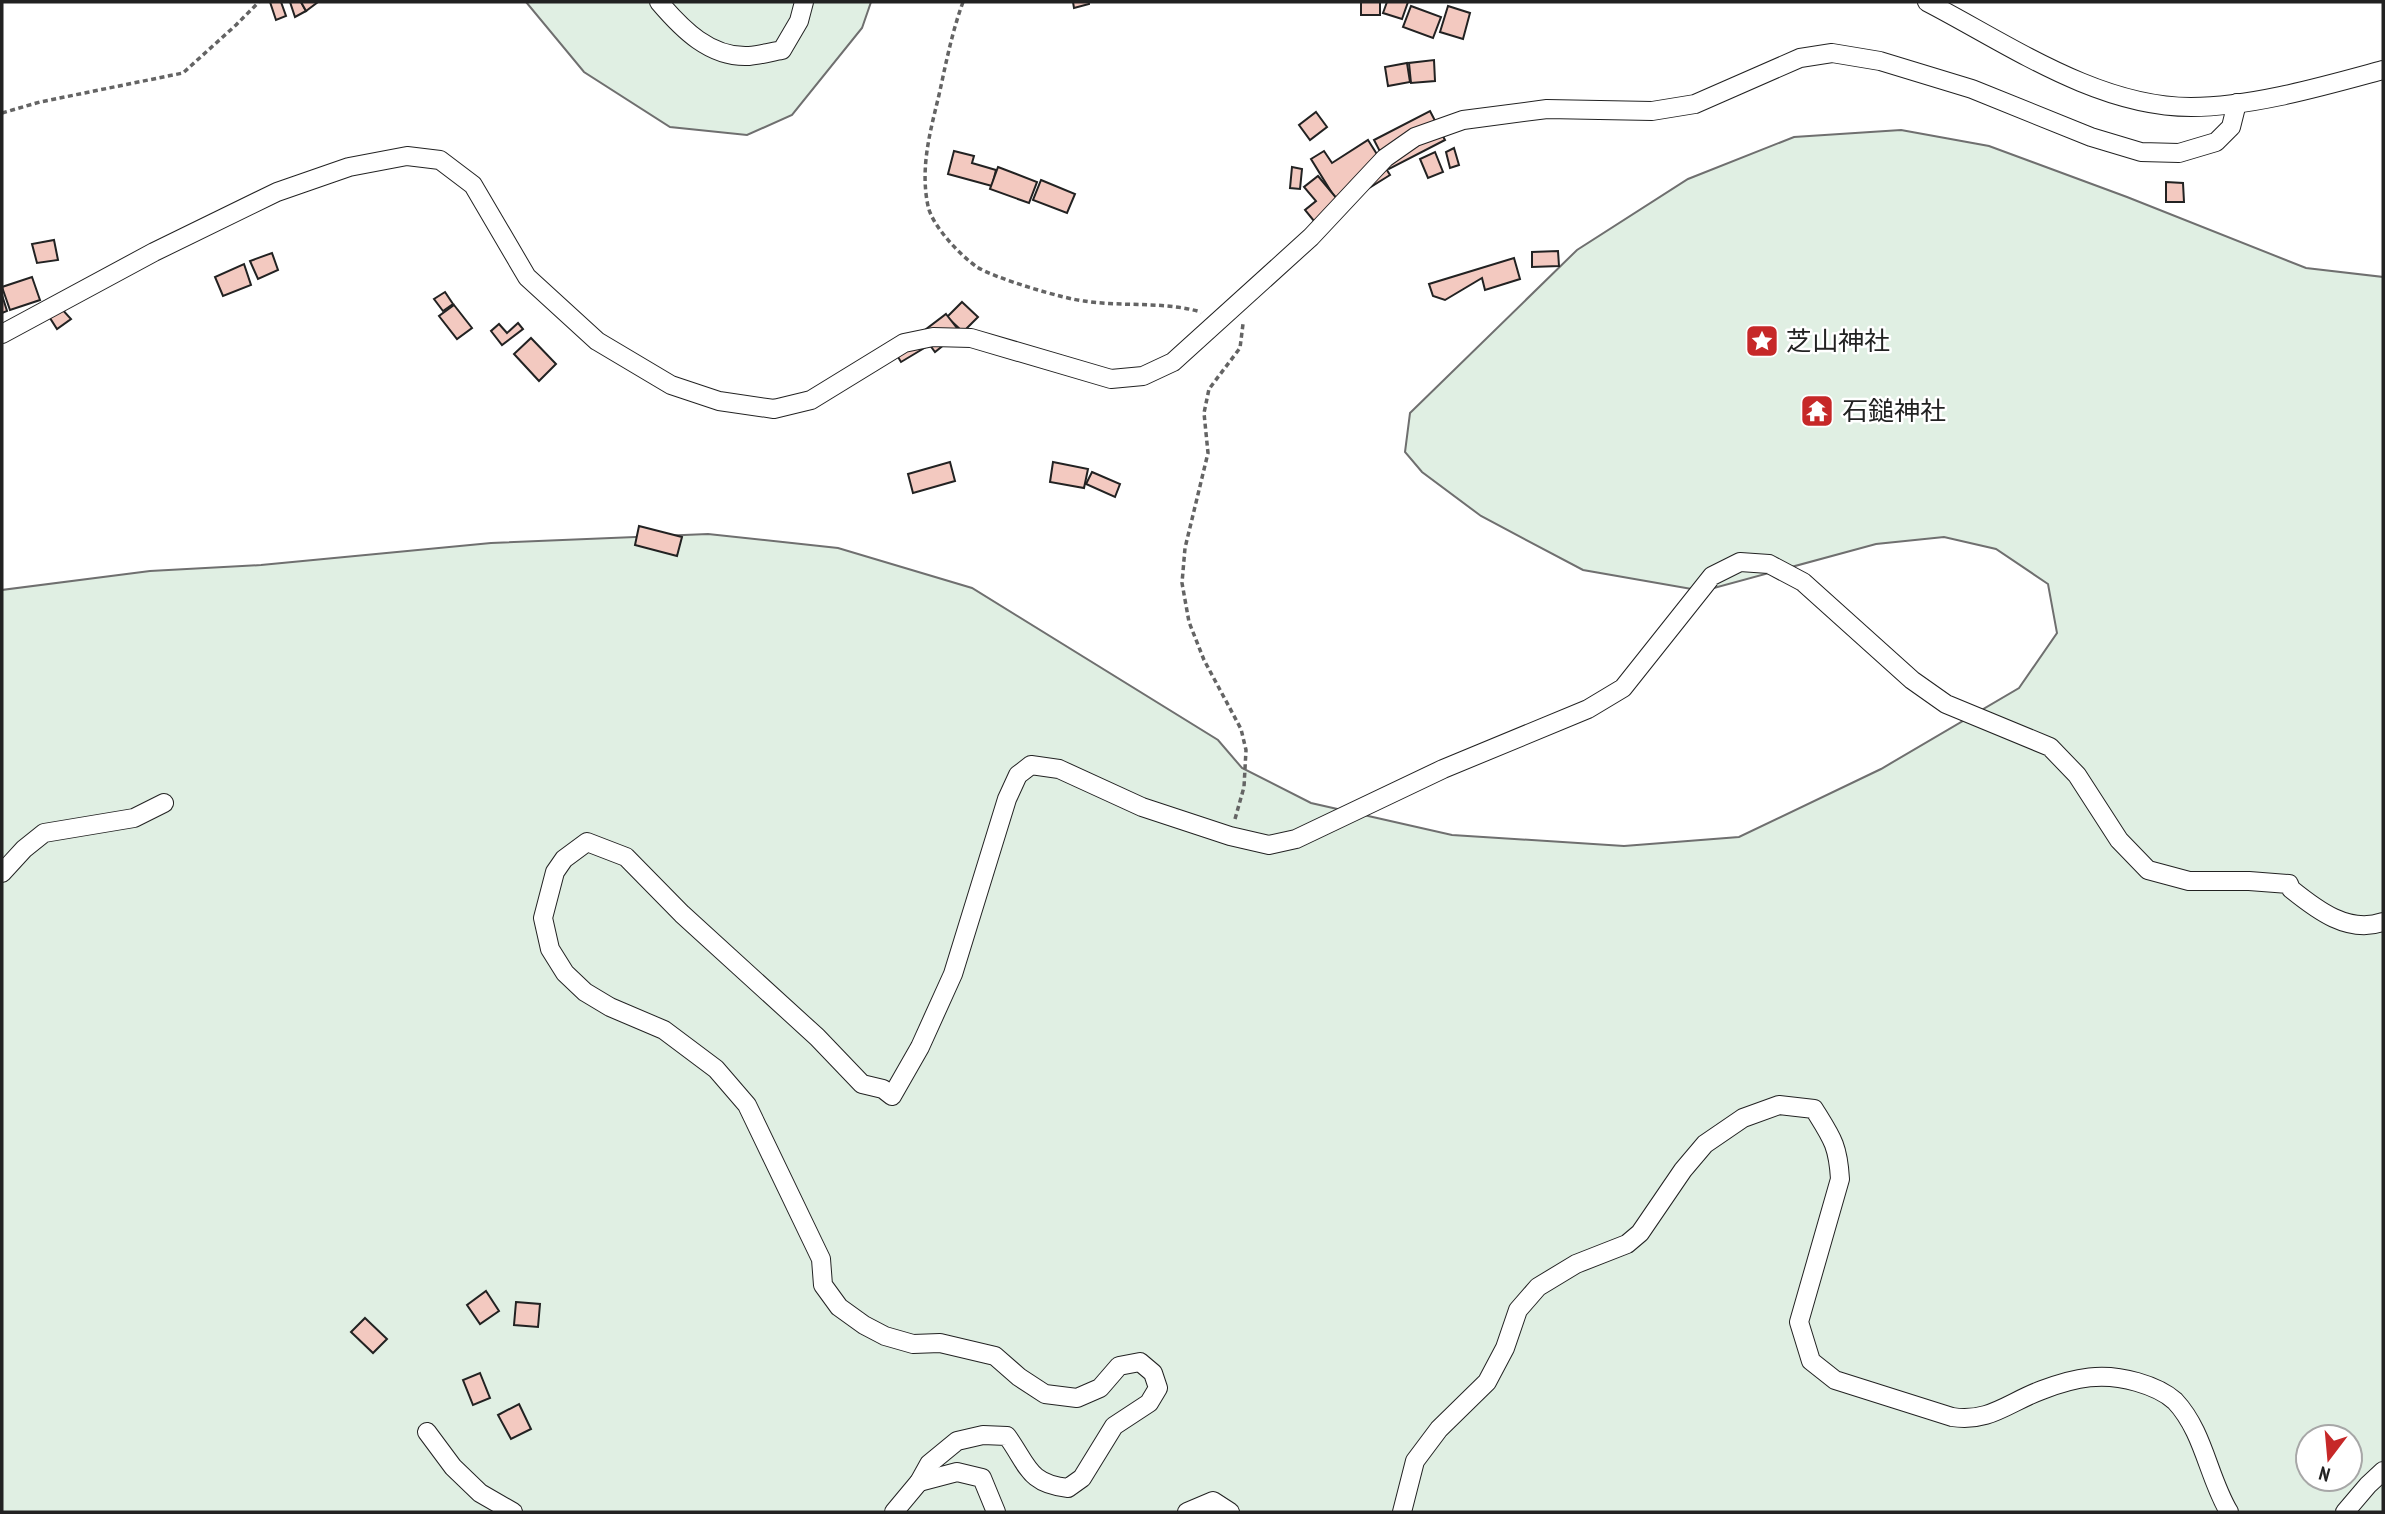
<svg xmlns="http://www.w3.org/2000/svg" width="2385" height="1514" viewBox="0 0 2385 1514" font-family="'PT Sans Narrow','Noto Sans JP',sans-serif">
  <style>
    .green { fill: #e0efe3; stroke: #6f6f6f; stroke-width: 2; fill-rule: evenodd }
    .building { fill: #f3c9c0; stroke: #222; stroke-width: 2 }
    .lines { fill: none; stroke-linecap: round; stroke-linejoin: round }
    .street-casing { stroke: #222; stroke-width: 20 }
    .path { stroke: #646464; stroke-width: 3.5; stroke-dasharray: 5 3.5; stroke-linecap: butt }
    .street { stroke: #fff; stroke-width: 18 }
    .labels { text-anchor: middle; stroke-width: 5; stroke-linejoin: round; paint-order: stroke }
    .poi-label { font-size: 26px; fill: #222; stroke: #fff; text-anchor: start }
  </style>
  <rect width="100%" height="100%" fill="#fff"/>
  <g class="green">
    <path d="M 526,2 L 871,2 L 862,28 L 792,115 L 747,135 L 670,127 L 584,72 Z"/>
    <path d="M 1901,130 L 1989,146 L 2127,197 L 2306,268 L 2383,277 L 2383,1512 L 2,1512 L 2,590 L 150,571 L 261,565 L 491,543 L 708,534 L 838,548 L 972,588 L 1218,740 L 1242,768 L 1311,803 L 1452,835 L 1624,846 L 1739,837 L 1881,769 L 2019,688 L 2057,633 L 2048,584 L 1996,549 L 1944,537 L 1876,544 L 1703,591 L 1583,570 L 1481,516 L 1422,472 L 1405,452 L 1410,413 L 1577,250 L 1688,179 L 1794,137 ZM 2308,1437 L 2350,1437 L 2350,1479 L 2308,1479 Z"/>
  </g>
  <g class="building">
    <path d="M 270,2 L 281,2 L 286,16 L 276,20 Z"/>
    <path d="M 290,2 L 301,2 L 306,11 L 295,17 Z"/>
    <path d="M 301,2 L 318,2 L 306,11 Z"/>
    <path d="M 1073,2 L 1089,2 L 1089,4 L 1074,8 Z"/>
    <rect x="1361" y="2" width="19" height="13"/>
    <path d="M 1387,2 L 1408,2 L 1402,19 L 1383,13 Z"/>
    <path d="M 1411,6 L 1441,17 L 1433,38 L 1403,27 Z"/>
    <path d="M 1448,6 L 1470,13 L 1463,39 L 1440,32 Z"/>
    <path d="M 1434,60 L 1435,81 L 1411,83 L 1409,63 Z"/>
    <path d="M 1407,63 L 1410,82 L 1388,86 L 1385,67 Z"/>
    <path d="M 1430,111 L 1445,140 L 1389,169 L 1374,140 Z"/>
    <path d="M 1316,112 L 1327,127 L 1310,140 L 1299,125 Z"/>
    <path d="M 1368,140 L 1390,175 L 1340,206 L 1311,159 L 1324,151 L 1332,163 Z"/>
    <path d="M 1454,148 L 1459,165 L 1450,168 L 1446,152 Z"/>
    <path d="M 954,151 L 974,156 L 972,163 L 996,170 L 992,186 L 948,174 Z"/>
    <path d="M 1435,152 L 1443,172 L 1428,178 L 1420,159 Z"/>
    <path d="M 998,167 L 1037,182 L 1029,203 L 990,189 Z"/>
    <path d="M 1292,167 L 1302,169 L 1300,189 L 1290,188 Z"/>
    <path d="M 1318,176 L 1338,200 L 1314,221 L 1305,210 L 1316,201 L 1304,187 Z"/>
    <path d="M 1041,180 L 1075,194 L 1067,213 L 1033,200 Z"/>
    <path d="M 2166,182 L 2183,183 L 2184,202 L 2166,202 Z"/>
    <path d="M 54,240 L 58,260 L 37,263 L 32,244 Z"/>
    <path d="M 1558,251 L 1559,266 L 1532,267 L 1532,252 Z"/>
    <path d="M 272,253 L 278,270 L 258,279 L 250,261 Z"/>
    <path d="M 1514,258 L 1520,279 L 1485,290 L 1482,278 L 1445,300 L 1433,296 L 1429,284 Z"/>
    <path d="M 244,264 L 251,285 L 223,296 L 215,277 Z"/>
    <path d="M 32,277 L 40,300 L 10,310 L 2,287 Z"/>
    <path d="M 445,292 L 453,304 L 443,311 L 434,299 Z"/>
    <path d="M 2,295 L 7,311 L 2,313 Z"/>
    <path d="M 962,302 L 978,317 L 963,332 L 947,317 Z"/>
    <path d="M 454,305 L 472,328 L 457,339 L 439,316 Z"/>
    <path d="M 60,307 L 71,319 L 57,329 L 50,318 Z"/>
    <path d="M 946,314 L 960,332 L 935,352 L 921,333 Z"/>
    <path d="M 518,323 L 523,329 L 502,345 L 491,331 L 499,324 L 507,333 Z"/>
    <path d="M 917,332 L 926,347 L 901,362 L 892,347 Z"/>
    <path d="M 531,338 L 556,364 L 539,381 L 514,354 Z"/>
    <path d="M 950,462 L 955,481 L 913,493 L 908,474 Z"/>
    <path d="M 1053,462 L 1088,469 L 1084,488 L 1050,482 Z"/>
    <path d="M 1092,472 L 1120,484 L 1115,497 L 1086,484 Z"/>
    <path d="M 639,526 L 682,537 L 677,556 L 635,545 Z"/>
    <path d="M 486,1291 L 499,1311 L 480,1324 L 467,1305 Z"/>
    <path d="M 516,1302 L 540,1304 L 538,1327 L 514,1325 Z"/>
    <path d="M 365,1318 L 387,1339 L 373,1353 L 351,1332 Z"/>
    <path d="M 480,1373 L 490,1398 L 473,1405 L 463,1380 Z"/>
    <path d="M 519,1404 L 531,1429 L 511,1439 L 498,1415 Z"/>
  </g>
  <g class="lines">
    <defs>
      <g id="street">
        <path d="M 659,2 C 682,29 710,58 749,56 C 760,55 771,52 782,50 L 799,21 L 804,2"/>
        <path d="M 1927,2 C 2008,44 2097,107 2191,107 C 2252,107 2324,86 2383,70"/>
        <path d="M 2,334 L 154,252 L 277,192 L 349,167 L 407,156 L 440,160 L 473,185 L 527,277 L 597,341 L 671,385 L 719,401 L 774,409 L 811,400 L 904,343 L 933,337 L 971,338 L 1111,379 L 1143,376 L 1173,362 L 1311,237 L 1385,158 L 1415,137 L 1463,120 L 1547,109 L 1652,111 L 1695,104 L 1800,58 L 1832,53 L 1880,61 L 1972,89 L 2091,137 L 2141,152 L 2179,153 L 2216,142 L 2231,127 L 2237,103"/>
        <path d="M 2,873 L 24,849 L 44,833 L 134,818 L 164,803"/>
        <path d="M 427,1432 L 453,1467 L 480,1493 L 513,1512"/>
        <path d="M 919,1482 L 957,1472 L 982,1478 L 996,1512"/>
        <path d="M 894,1512 L 919,1482 L 929,1464 L 957,1441 L 983,1435 L 1007,1436 C 1028,1465 1028,1484 1068,1488 L 1082,1478 L 1114,1426 L 1149,1403 L 1158,1388 L 1153,1373 L 1140,1362 L 1119,1366 L 1100,1388 L 1077,1398 L 1045,1394 L 1019,1377 L 995,1356 L 940,1343 L 913,1344 L 885,1336 L 864,1325 L 839,1307 L 823,1285 L 821,1259 L 747,1105 L 716,1069 L 664,1030 L 610,1007 L 585,992 L 565,973 L 550,949 L 543,918 L 555,872 L 564,859 L 587,842 L 626,857 L 682,914 L 817,1037 L 862,1084 L 883,1089 L 892,1096 L 920,1047 L 953,974 L 1007,799 L 1018,775 L 1031,765 L 1059,769 L 1142,807 L 1230,836 L 1269,845 L 1296,839 L 1443,769 L 1588,709 L 1623,688 L 1712,576 L 1740,562 L 1769,564 L 1803,582 L 1912,680 L 1946,704 L 2050,747 L 2077,775 L 2119,840 L 2148,870 L 2189,881 L 2249,881 L 2289,884 L 2291,889 C 2317,910 2348,934 2383,922"/>
        <path d="M 1187,1512 L 1213,1501 L 1230,1512"/>
        <path d="M 1402,1512 L 1415,1461 L 1439,1429 L 1487,1382 L 1505,1348 L 1518,1310 L 1538,1287 L 1576,1264 L 1627,1244 L 1640,1233 L 1683,1170 L 1705,1144 L 1743,1118 L 1779,1105 L 1814,1109 C 1832,1138 1838,1145 1840,1179 L 1799,1322 L 1811,1361 L 1835,1380 L 1952,1417 C 1989,1423 2009,1402 2042,1390 C 2076,1377 2103,1372 2137,1382 C 2151,1386 2164,1391 2175,1401 C 2204,1432 2208,1477 2229,1512"/>
        <path d="M 2345,1512 L 2368,1485 L 2383,1471"/>
      </g>
    </defs>
    <use href="#street" class="street-casing"/>
    <g class="path">
      <path d="M 963,2 C 952,32 946,63 939,95 C 930,132 920,168 928,206 C 932,226 961,256 977,267 C 994,278 1064,299 1084,301 C 1123,307 1163,301 1201,312"/>
      <path d="M 2,113 L 40,102 L 183,73 L 236,25 L 259,2"/>
      <path d="M 1235,819 L 1244,787 L 1246,750 L 1241,729 L 1204,660 L 1189,622 L 1182,583 L 1185,548 L 1208,453 L 1204,413 L 1209,389 L 1240,348 L 1243,324"/>
    </g>
    <use href="#street" class="street"/>
  </g>
  <defs>
    <symbol id="sight-square" viewBox="-11 -11 22 22"><rect x="-9" y="-9" width="18" height="18" rx="4" fill="#c62828" stroke="#fff"/><path d="M0-6L1.8-2.2L6-1.7L2.9 1.2L3.7 5.4L0 3.3L-3.7 5.4L-2.9 1.2L-6-1.7L-1.8-2.2Z" fill="#fff"/></symbol>
    <symbol id="temple-square" viewBox="-11 -11 22 22"><rect x="-9" y="-9" width="18" height="18" rx="4" fill="#c62828" stroke="#fff"/><path d="M0-6L5-2H3V0L6.5 2.5H4V6H1.5V3h-3V6H-4V2.5H-6.5L-3 0V-2H-5Z" fill="#fff"/></symbol>
  </defs>
  <g fill-rule="evenodd">
    <use href="#sight-square" x="1743" y="322" width="38" height="38"/>
    <use href="#temple-square" x="1798" y="392" width="38" height="38"/>
  </g>
  <g class="labels">
    <g class="poi-label">
      <text x="1786" y="350">芝山神社</text>
      <text x="1842" y="420">石鎚神社</text>
    </g>
  </g>
  <rect width="2385" height="1514" fill="none" stroke="#222222" stroke-width="7"/>
  <g transform="translate(2329 1458) rotate(196)"><circle r="33" fill="#ffffff" stroke="#a7a7a7" stroke-width="2"/>
  <path d="M0-5L12 26L0 18L-12 26Z" fill="#c62828"/>
  <text y="-10" font-size="19" font-weight="bold" text-anchor="middle" fill="#222222">N</text>
  </g>
</svg>
